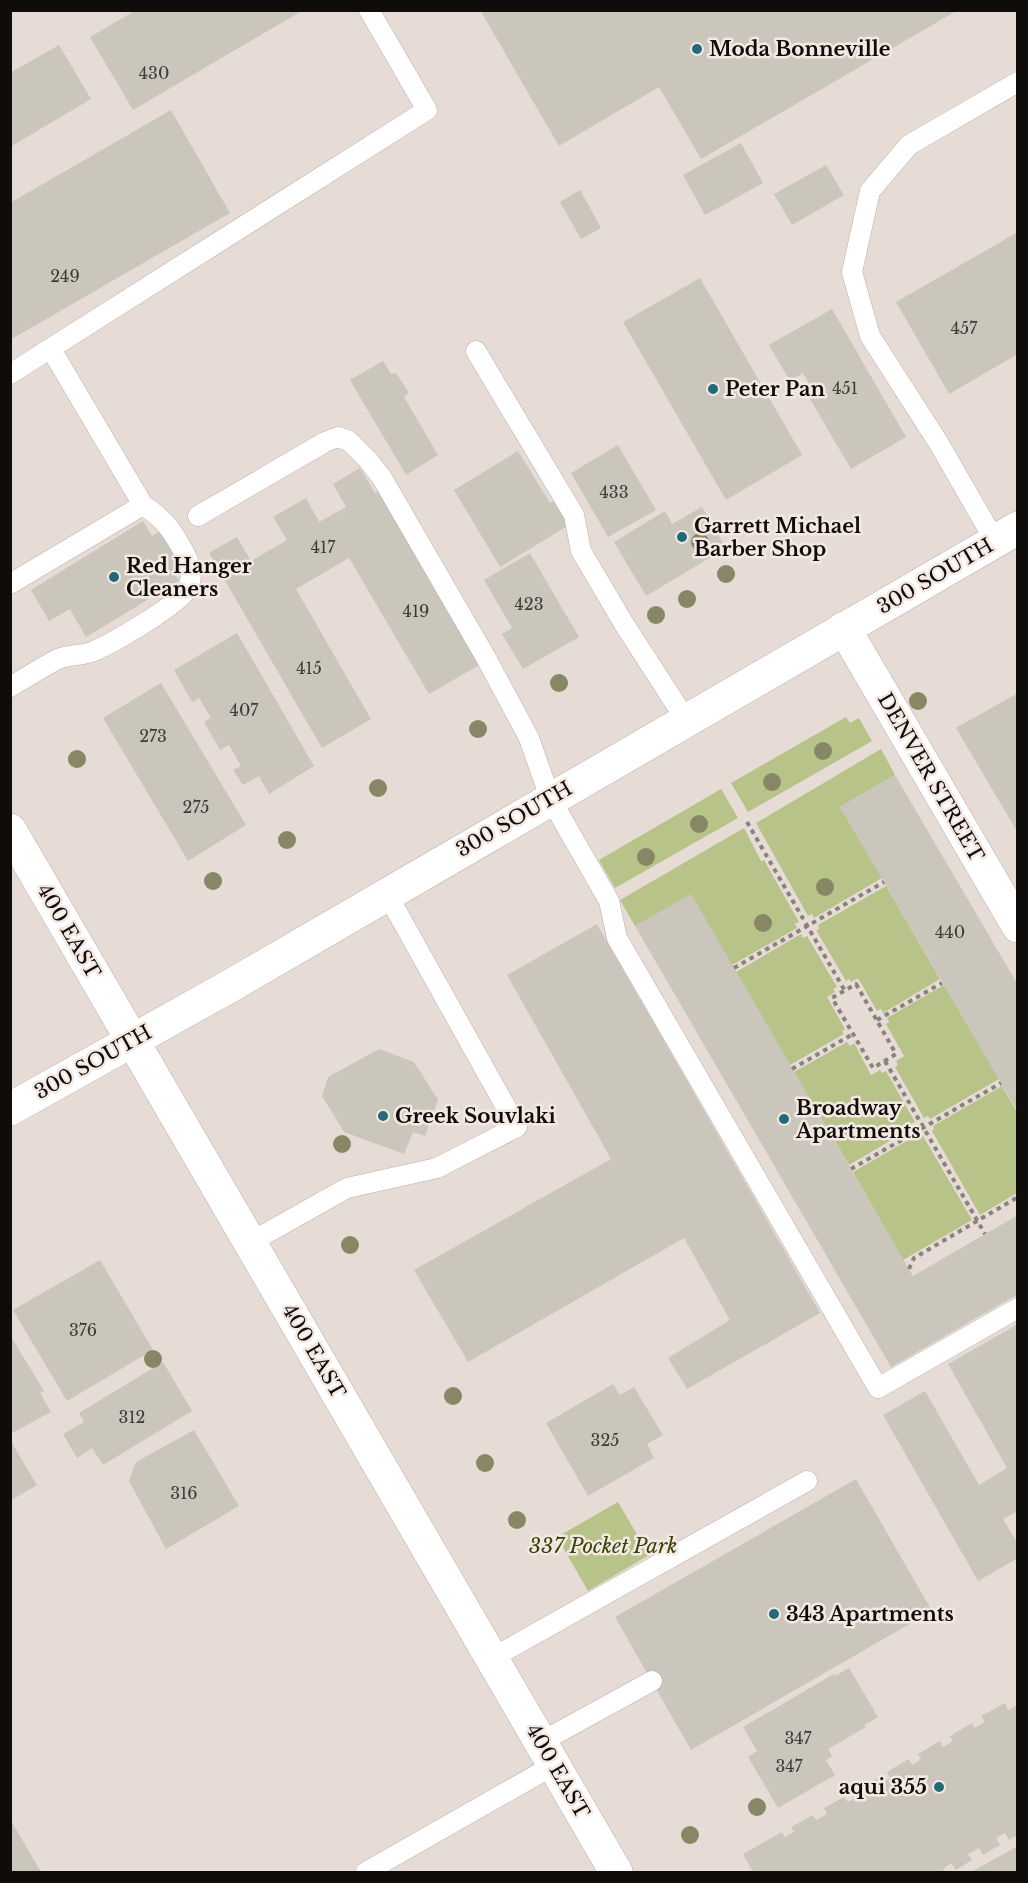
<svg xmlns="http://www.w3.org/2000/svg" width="1028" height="1883" viewBox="0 0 1028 1883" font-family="'Libre Baskerville',serif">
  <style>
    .green { fill: #b7c388 }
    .building { fill: #cac6bb }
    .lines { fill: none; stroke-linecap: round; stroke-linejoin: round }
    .lane-casing { stroke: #b9aea8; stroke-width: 21 }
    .street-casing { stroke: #b9aea8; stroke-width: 34 }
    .secondary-casing { stroke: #b9aea8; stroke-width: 34 }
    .path { stroke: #8a827d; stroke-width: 4; stroke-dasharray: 4.5 4.5; stroke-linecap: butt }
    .lane { stroke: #fff; stroke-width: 20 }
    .street { stroke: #fff; stroke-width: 33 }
    .secondary { stroke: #fff; stroke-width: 33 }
    .tree { fill: #878766 }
    .poi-dot { fill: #236a78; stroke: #f4e9e2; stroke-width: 2 }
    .labels { text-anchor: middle; stroke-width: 5; stroke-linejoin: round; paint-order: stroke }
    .number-label { font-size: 16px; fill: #3e3a36 }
    .poi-label { font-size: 20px; font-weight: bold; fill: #100c0a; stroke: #f4e9e2; text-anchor: start }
    .street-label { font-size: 20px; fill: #100c0a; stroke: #f4e9e2 }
    .park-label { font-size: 20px; font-style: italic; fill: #39410b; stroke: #f4e9e2 }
  </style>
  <rect width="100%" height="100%" fill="#e7dcd5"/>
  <g class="green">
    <path d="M 846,717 L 850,723 L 859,718 L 872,741 L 748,812 L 731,783 Z"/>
    <path d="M 881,749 L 895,775 L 840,807 L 882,878 L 814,918 L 812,914 L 808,916 L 756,823 Z"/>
    <path d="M 721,789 L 738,818 L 615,888 L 599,860 Z"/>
    <path d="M 744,828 L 761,861 L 764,860 L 799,922 L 795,924 L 797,928 L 732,965 L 691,895 L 635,926 L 620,900 Z"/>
    <path d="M 886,886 L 940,979 L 883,1013 L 881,1009 L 877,1011 L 858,978 L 851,982 L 849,979 L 846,981 L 816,930 L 819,929 L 818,925 Z"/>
    <path d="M 801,934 L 803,938 L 807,936 L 837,987 L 833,989 L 835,992 L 827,997 L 845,1029 L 842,1031 L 844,1034 L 790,1065 L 736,972 Z"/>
    <path d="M 944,985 L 999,1079 L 930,1119 L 928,1116 L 924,1118 L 895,1067 L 898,1065 L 896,1061 L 904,1056 L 886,1024 L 889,1022 L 887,1018 Z"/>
    <path d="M 847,1042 L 850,1046 L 854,1043 L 871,1075 L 880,1070 L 882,1073 L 886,1071 L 915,1122 L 910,1124 L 912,1128 L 849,1165 L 794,1072 Z"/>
    <path d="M 1002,1086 L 1017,1112 L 1017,1193 L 980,1215 L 932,1131 L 934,1129 L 933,1126 Z"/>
    <path d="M 917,1135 L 919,1138 L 923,1136 L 972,1220 L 903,1260 L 853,1172 Z"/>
    <path d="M 618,1502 L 649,1555 L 588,1591 L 557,1537 Z"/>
  </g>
  <g class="building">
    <path d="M 136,10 L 298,10 L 300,12 L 133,110 L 90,37 Z"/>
    <path d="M 480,10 L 958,10 L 701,159 L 659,87 L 559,146 Z"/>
    <path d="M 59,45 L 91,99 L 10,147 L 10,73 Z"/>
    <path d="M 171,110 L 230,213 L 10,340 L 10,203 Z"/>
    <path d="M 741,143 L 763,183 L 705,215 L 683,175 Z"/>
    <path d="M 826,165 L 844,195 L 792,225 L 774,194 Z"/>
    <path d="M 580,190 L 601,228 L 581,239 L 560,202 Z"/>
    <path d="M 1018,232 L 1018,354 L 949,394 L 896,302 Z"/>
    <path d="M 700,278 L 802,455 L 726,500 L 623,322 Z"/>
    <path d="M 832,309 L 906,437 L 851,469 L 810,399 L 816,396 L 803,373 L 790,381 L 769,345 Z"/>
    <path d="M 383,361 L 391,374 L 396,373 L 409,393 L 404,397 L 438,455 L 406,475 L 350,380 Z"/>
    <path d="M 618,445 L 656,510 L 608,537 L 571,473 Z"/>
    <path d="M 518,451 L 550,503 L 554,501 L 569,525 L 500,567 L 454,490 Z"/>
    <path d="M 360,468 L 375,493 L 382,489 L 483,663 L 429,694 L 349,558 L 296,589 L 371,719 L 322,748 L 209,553 L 237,537 L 251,561 L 287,540 L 273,517 L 306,498 L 319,522 L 346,507 L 333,484 Z"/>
    <path d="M 702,507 L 726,548 L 646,596 L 614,542 L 665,511 L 672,524 Z"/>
    <path d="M 143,521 L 152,536 L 162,530 L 184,566 L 173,572 L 179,581 L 86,637 L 70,609 L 49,621 L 31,590 Z"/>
    <path d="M 530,553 L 579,637 L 523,669 L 502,634 L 512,628 L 484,580 Z"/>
    <path d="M 237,633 L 314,766 L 269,794 L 259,776 L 243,785 L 233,770 L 241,766 L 229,745 L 220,750 L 204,722 L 211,718 L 199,698 L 192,702 L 174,670 Z"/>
    <path d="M 161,683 L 246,825 L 188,861 L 103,718 Z"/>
    <path d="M 1018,693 L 1018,833 L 956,728 Z"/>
    <path d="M 895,775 L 1018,985 L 1018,1112 L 840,807 Z"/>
    <path d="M 691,894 L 913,1276 L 1018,1215 L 1018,1294 L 891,1367 L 635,926 Z"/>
    <path d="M 597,924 L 820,1313 L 687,1389 L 668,1358 L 730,1320 L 684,1238 L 468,1362 L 414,1270 L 611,1159 L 507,975 Z"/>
    <path d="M 379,1049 L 414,1062 L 438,1100 L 425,1136 L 413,1132 L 404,1154 L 344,1132 L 322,1096 L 328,1077 Z"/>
    <path d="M 100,1260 L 153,1350 L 67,1401 L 13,1310 Z"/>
    <path d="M 1018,1324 L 1018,1511 L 1003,1519 L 1018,1544 L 1018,1558 L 978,1581 L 883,1415 L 925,1391 L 979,1485 L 1007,1468 L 948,1364 Z"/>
    <path d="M 10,1335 L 44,1391 L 40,1393 L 51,1412 L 10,1434 Z"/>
    <path d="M 163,1362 L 192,1411 L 103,1465 L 92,1448 L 77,1458 L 63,1434 L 84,1422 L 79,1413 Z"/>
    <path d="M 613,1384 L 620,1395 L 634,1387 L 663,1435 L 647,1444 L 654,1458 L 588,1496 L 546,1423 Z"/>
    <path d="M 194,1430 L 239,1506 L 166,1549 L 129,1481 L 136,1462 Z"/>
    <path d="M 10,1440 L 37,1485 L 10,1501 Z"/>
    <path d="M 856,1479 L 932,1611 L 691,1750 L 615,1617 Z"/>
    <path d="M 849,1668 L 878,1717 L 864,1725 L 866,1727 L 828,1749 L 832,1756 L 826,1760 L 835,1775 L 778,1808 L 748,1757 L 757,1751 L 743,1727 L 834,1674 L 835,1676 Z"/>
    <path d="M 1005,1703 L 1008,1710 L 1017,1705 L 1018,1706 L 1018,1835 L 1009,1840 L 1005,1833 L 996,1838 L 1000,1845 L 983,1855 L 979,1848 L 968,1854 L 972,1860 L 956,1870 L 951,1863 L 943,1869 L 945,1872 L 753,1872 L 743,1854 L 782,1832 L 785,1837 L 794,1832 L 791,1827 L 813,1815 L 816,1820 L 827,1814 L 824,1808 L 844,1797 L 848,1802 L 859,1796 L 856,1790 L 877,1778 L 880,1784 L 890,1778 L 887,1772 L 909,1759 L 912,1765 L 921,1759 L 918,1754 L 940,1741 L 943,1747 L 953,1741 L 950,1736 L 972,1723 L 975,1728 L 985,1722 L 981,1716 Z"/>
    <path d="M 10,1819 L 41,1872 L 10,1872 Z"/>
    <path d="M 1018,1846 L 1018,1872 L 971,1872 Z"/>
  </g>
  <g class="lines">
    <defs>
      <g id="lane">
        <path d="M 476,351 L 574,515 L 581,551 L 624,624 L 686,720"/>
        <path d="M 10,374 L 427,110 L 369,10"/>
        <path d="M 198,516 L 325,442 L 338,437 L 349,441 L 368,460 L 382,478 L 485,656 L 529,738 L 550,798 L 609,901 L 617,938 L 878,1388 L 1018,1308"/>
        <path d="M 995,541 L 938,442 L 870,336 L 852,272 L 870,191 L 909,145 L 1018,82"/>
        <path d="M 10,584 L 143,505"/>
        <path d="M 10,687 C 26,678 42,667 58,659 C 70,654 83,656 94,651 C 113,643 180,604 188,588 C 195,572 188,558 180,545 C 170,527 160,516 143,505 L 51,349"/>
        <path d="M 251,1242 L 347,1188 L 437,1168 L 517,1127 L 387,894"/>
        <path d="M 492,1658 L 807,1481"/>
        <path d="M 541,1742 L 652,1681"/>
        <path d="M 366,1872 L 554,1765"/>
      </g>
      <g id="street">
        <path d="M 844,628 L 1018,926"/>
        <path d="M 10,830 L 616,1872"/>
      </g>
      <path id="secondary" d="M 10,1109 L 230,986 L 1018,528"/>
    </defs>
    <use href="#lane" class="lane-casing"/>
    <use href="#street" class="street-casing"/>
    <use href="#secondary" class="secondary-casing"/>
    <g class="path">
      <path d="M 747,822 L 845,991"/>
      <path d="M 734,968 L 884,882"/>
      <path d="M 856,984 L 896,1054 L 873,1068 L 832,998 Z"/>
      <path d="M 877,1020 L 942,983"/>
      <path d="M 885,1061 L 985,1234"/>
      <path d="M 792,1069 L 853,1034"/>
      <path d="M 851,1169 L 1001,1083"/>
      <path d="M 909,1269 L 914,1258 L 1018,1197"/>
    </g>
    <use href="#lane" class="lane"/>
    <use href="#street" class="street"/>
    <use href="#secondary" class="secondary"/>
  </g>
  <g class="tree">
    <circle cx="700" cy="542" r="9"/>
    <circle cx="726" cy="574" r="9"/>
    <circle cx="687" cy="599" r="9"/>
    <circle cx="656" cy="615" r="9"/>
    <circle cx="559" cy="683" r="9"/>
    <circle cx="918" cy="701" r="9"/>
    <circle cx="478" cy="729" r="9"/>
    <circle cx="823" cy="751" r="9"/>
    <circle cx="77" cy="759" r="9"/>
    <circle cx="772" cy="782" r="9"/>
    <circle cx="378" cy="788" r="9"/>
    <circle cx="699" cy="824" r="9"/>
    <circle cx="287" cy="840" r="9"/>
    <circle cx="646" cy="857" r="9"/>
    <circle cx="213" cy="881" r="9"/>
    <circle cx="825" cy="887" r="9"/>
    <circle cx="763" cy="923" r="9"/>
    <circle cx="342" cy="1144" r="9"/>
    <circle cx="350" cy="1245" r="9"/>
    <circle cx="153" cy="1359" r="9"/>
    <circle cx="453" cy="1396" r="9"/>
    <circle cx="485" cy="1463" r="9"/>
    <circle cx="517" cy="1520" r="9"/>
    <circle cx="757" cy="1807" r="9"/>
    <circle cx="690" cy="1835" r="9"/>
  </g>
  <g class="poi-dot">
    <circle cx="697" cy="49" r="6"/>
    <circle cx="713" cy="389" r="6"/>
    <circle cx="682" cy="537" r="6"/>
    <circle cx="114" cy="577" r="6"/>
    <circle cx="383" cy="1116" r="6"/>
    <circle cx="784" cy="1119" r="6"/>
    <circle cx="774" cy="1614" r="6"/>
    <circle cx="939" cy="1787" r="6"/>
  </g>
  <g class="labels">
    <g class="number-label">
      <text x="154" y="79">430</text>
      <text x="65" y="282">249</text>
      <text x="964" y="334">457</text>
      <text x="845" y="394">451</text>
      <text x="614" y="498">433</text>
      <text x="323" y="553">417</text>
      <text x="529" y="610">423</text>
      <text x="416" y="617">419</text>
      <text x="309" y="674">415</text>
      <text x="244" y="716">407</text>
      <text x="153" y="742">273</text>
      <text x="196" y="813">275</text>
      <text x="950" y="938">440</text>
      <text x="83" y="1336">376</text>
      <text x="132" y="1423">312</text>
      <text x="605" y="1446">325</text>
      <text x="184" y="1499">316</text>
      <text x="798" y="1744">347</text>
      <text x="789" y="1772">347</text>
    </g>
    <g class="poi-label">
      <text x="709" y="56">Moda Bonneville</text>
      <text x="725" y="396">Peter Pan</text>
      <text x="694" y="533">Garrett Michael<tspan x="694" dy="23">Barber Shop</tspan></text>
      <text x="126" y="573">Red Hanger<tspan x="126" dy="23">Cleaners</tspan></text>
      <text x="796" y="1115">Broadway<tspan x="796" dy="23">Apartments</tspan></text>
      <text x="395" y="1123">Greek Souvlaki</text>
      <text x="786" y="1621">343 Apartments</text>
      <text x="927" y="1794" text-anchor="end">aqui 355</text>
    </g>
    <g class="street-label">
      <text transform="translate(935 576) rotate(-30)" y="7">300 SOUTH</text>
      <text transform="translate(931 777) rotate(60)" y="7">DENVER STREET</text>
      <text transform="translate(514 819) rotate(-30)" y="7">300 SOUTH</text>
      <text transform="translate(69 931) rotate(60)" y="7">400 EAST</text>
      <text transform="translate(93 1062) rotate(-29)" y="7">300 SOUTH</text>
      <text transform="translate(314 1351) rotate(60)" y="7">400 EAST</text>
      <text transform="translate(558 1771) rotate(60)" y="7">400 EAST</text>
    </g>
    <g class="park-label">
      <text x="603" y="1553">337 Pocket Park</text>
    </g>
  </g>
  <rect width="1028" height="1883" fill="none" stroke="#100c0a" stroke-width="24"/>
</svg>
